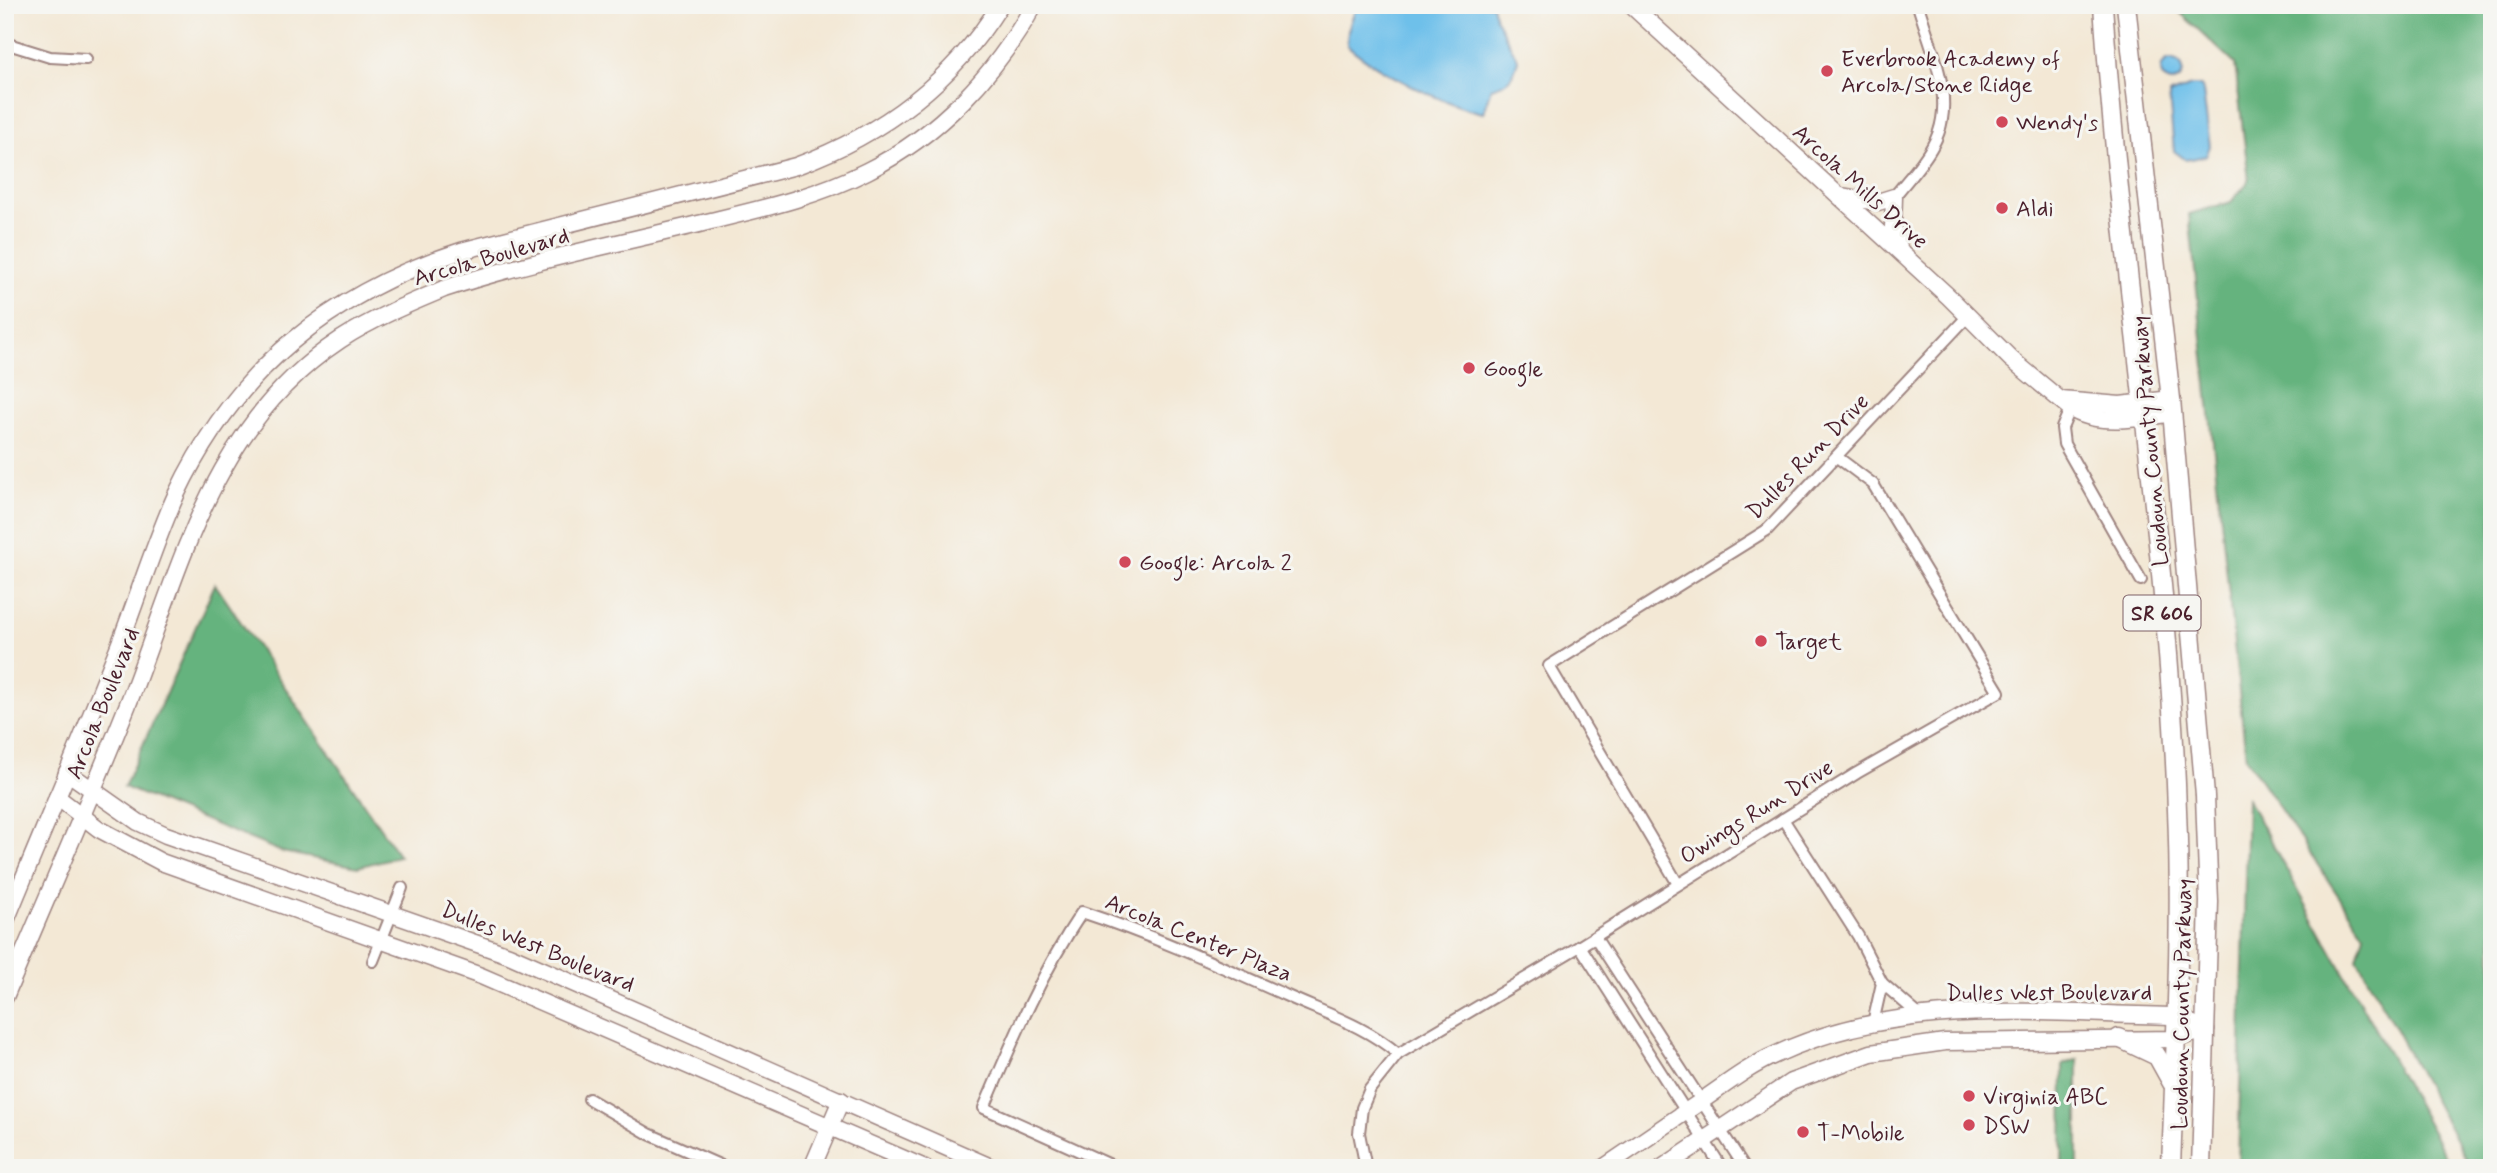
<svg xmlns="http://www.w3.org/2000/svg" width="2497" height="1173" viewBox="0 0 2497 1173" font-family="Mynerve,sans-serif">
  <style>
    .forest { fill: #65b37e; stroke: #586954; stroke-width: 2 }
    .water { fill: #6ec0ea; stroke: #5c708a; stroke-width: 2 }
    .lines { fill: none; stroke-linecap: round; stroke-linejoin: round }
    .street-casing { stroke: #9e8480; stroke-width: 14 }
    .secondary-casing { stroke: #9e8480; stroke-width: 19 }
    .primary-casing { stroke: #9e8480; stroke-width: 21 }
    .street { stroke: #fff; stroke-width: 10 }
    .secondary { stroke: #fff; stroke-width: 16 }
    .primary { stroke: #fff; stroke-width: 18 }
    .poi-dot { fill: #d1495b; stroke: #f6f6f2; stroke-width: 2.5 }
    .labels { text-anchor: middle; stroke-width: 6; stroke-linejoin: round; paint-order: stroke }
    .shield { fill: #f6f6f2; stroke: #7e6067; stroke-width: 2 }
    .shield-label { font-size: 21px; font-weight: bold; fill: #4a1f2b }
    .poi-label { font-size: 23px; fill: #4a1f2b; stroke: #f6f6f2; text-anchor: start }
    .street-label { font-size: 23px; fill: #4a1f2b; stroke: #f6f6f2 }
  </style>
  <rect width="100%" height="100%" fill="#f6f6f2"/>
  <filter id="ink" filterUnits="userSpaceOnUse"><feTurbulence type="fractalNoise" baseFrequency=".0143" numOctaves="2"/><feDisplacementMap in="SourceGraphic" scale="14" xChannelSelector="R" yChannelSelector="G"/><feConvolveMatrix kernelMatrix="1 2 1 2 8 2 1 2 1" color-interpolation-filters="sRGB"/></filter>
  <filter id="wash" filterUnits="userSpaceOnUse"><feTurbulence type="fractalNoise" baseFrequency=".00686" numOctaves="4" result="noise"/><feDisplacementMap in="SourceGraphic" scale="28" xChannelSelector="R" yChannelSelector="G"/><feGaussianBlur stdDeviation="1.57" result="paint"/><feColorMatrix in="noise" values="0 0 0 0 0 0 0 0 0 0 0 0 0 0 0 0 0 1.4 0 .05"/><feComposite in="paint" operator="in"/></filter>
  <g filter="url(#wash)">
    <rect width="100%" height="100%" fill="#f3e8d5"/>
    <g class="forest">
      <path d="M 2172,5 L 2492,5 L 2492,1168 L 2471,1168 L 2357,958 L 2364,934 L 2246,758 L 2189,214 L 2231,202 L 2249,181 L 2235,64 Z"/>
      <path d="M 215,584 L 399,856 L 358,867 L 282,852 L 124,787 Z"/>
      <path d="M 2247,799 L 2249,802 L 2452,1168 L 2238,1168 Z"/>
      <path d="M 2078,1059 L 2078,1168 L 2062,1168 L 2063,1065 Z"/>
    </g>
    <g class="water">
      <path d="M 1357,5 L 1492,5 L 1496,19 L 1518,60 C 1513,78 1509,83 1491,88 L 1483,113 C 1444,104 1377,72 1347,45 L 1348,30 Z"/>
      <circle cx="2172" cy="71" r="11"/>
      <path d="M 2191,86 L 2201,86 L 2203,92 L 2210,146 L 2206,156 L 2186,160 L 2174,151 L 2169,95 Z"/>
    </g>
  </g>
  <g filter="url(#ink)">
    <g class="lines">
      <defs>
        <g id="street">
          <path d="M 5,43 L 50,57 L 86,59"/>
          <path d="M 1894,197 C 1907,180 1923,164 1933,145 C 1958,101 1931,50 1918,5"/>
          <path d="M 2073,402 L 2062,428 L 2064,444 L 2141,580"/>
          <path d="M 1783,819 L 1858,936 L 1882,983 L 1919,1015"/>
          <path d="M 1678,884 L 1549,666 L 1767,530 L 1968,316"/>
          <path d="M 1595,937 L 1745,1168"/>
          <path d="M 1580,946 L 1722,1168"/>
          <path d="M 373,961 L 402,888"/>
          <path d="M 1873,1023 L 1882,983"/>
          <path d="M 589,1099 L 649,1134 L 726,1168"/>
          <path d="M 1117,1168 L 984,1108 C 1013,1040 1041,973 1082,912 C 1152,935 1218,965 1285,995 C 1324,1013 1366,1026 1398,1054"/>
          <path d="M 1366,1168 L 1359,1133 L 1362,1108 L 1370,1089 L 1398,1054 L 1580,946 L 1857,773 L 1999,692 L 1873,484 L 1837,457"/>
        </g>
        <g id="secondary">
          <path d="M 1631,5 L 1949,297 L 2011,359 L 2070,408 C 2097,427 2141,418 2172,413"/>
          <path d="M 1840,196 L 1878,202 L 1894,197 L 1893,227 L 1900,251"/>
          <path d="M 2061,400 L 2120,405 L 2171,399"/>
          <path d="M 67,772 L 138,822 L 166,835 L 509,955 L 993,1168"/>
          <path d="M 57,797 L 99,829 L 161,862 L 481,976 L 925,1168"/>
          <path d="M 5,923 C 42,833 80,744 116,653 C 137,601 153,546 176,495 C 235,370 330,293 461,251 L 796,166 C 881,135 952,82 1000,5"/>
          <path d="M 5,997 C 46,899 89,802 128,704 C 181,569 210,426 340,340 C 372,319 408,304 444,289 C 531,260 622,243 711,221 C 765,208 818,196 867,171 C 939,135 995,75 1034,5"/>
          <path d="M 812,1168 L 841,1100"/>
          <path d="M 1603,1168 C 1635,1146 1668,1124 1700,1102 C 1725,1085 1749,1066 1777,1054 C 1901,996 2043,1014 2176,1016 L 2206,1030"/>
          <path d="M 1662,1168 L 1791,1082 L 1871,1053 L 1945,1042 L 2175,1039 L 2206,1030"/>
        </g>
        <g id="primary">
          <path d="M 2103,5 C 2121,274 2168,541 2177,810 C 2182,929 2175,1049 2171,1168"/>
          <path d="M 2126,5 L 2171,399 L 2205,796 L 2209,902 L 2201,1168"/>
          <path d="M 2119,1038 L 2157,1056 L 2172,1083"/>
        </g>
      </defs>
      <use href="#street" class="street-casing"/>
      <use href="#secondary" class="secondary-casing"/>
      <use href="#primary" class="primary-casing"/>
      <use href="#street" class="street"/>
      <use href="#secondary" class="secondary"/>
      <use href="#primary" class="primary"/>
    </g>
  </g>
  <g class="poi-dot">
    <circle cx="1827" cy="71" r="7"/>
    <circle cx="2002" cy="122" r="7"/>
    <circle cx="2002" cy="208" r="7"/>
    <circle cx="1469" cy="368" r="7"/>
    <circle cx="1125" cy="562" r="7"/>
    <circle cx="1761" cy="641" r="7"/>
    <circle cx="1969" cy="1096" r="7"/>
    <circle cx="1969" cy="1125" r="7"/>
    <circle cx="1803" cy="1132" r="7"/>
  </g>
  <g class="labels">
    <rect class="shield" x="2123.5" y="595.5" width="77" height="35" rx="5"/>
    <g class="shield-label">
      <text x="2162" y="620">SR 606</text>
    </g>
    <g class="poi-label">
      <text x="1841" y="66">Everbrook Academy of<tspan x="1841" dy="26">Arcola/Stone Ridge</tspan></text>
      <text x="2016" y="130">Wendy's</text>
      <text x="2016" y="216">Aldi</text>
      <text x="1483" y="376">Google</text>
      <text x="1139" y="570">Google: Arcola 2</text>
      <text x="1775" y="649">Target</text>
      <text x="1983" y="1104">Virginia ABC</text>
      <text x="1983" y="1133">DSW</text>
      <text x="1817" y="1140">T-Mobile</text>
    </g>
    <g class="street-label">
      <text transform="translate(1861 186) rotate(42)" y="8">Arcola Mills Drive</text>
      <text transform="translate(491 256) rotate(-16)" y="8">Arcola Boulevard</text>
      <text transform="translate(2149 441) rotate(-95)" y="8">Loudoun County Parkway</text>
      <text transform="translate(1807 456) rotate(-46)" y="8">Dulles Run Drive</text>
      <text transform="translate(102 703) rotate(-68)" y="8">Arcola Boulevard</text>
      <text transform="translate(1756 811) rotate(-32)" y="8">Owings Run Drive</text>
      <text transform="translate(1199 937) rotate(22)" y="8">Arcola Center Plaza</text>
      <text transform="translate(538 946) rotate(22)" y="8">Dulles West Boulevard</text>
      <text x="2049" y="1000">Dulles West Boulevard</text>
      <text transform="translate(2181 1004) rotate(-89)" y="8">Loudoun County Parkway</text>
    </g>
  </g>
  <rect width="2497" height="1173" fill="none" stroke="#f6f6f2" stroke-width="28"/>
</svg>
